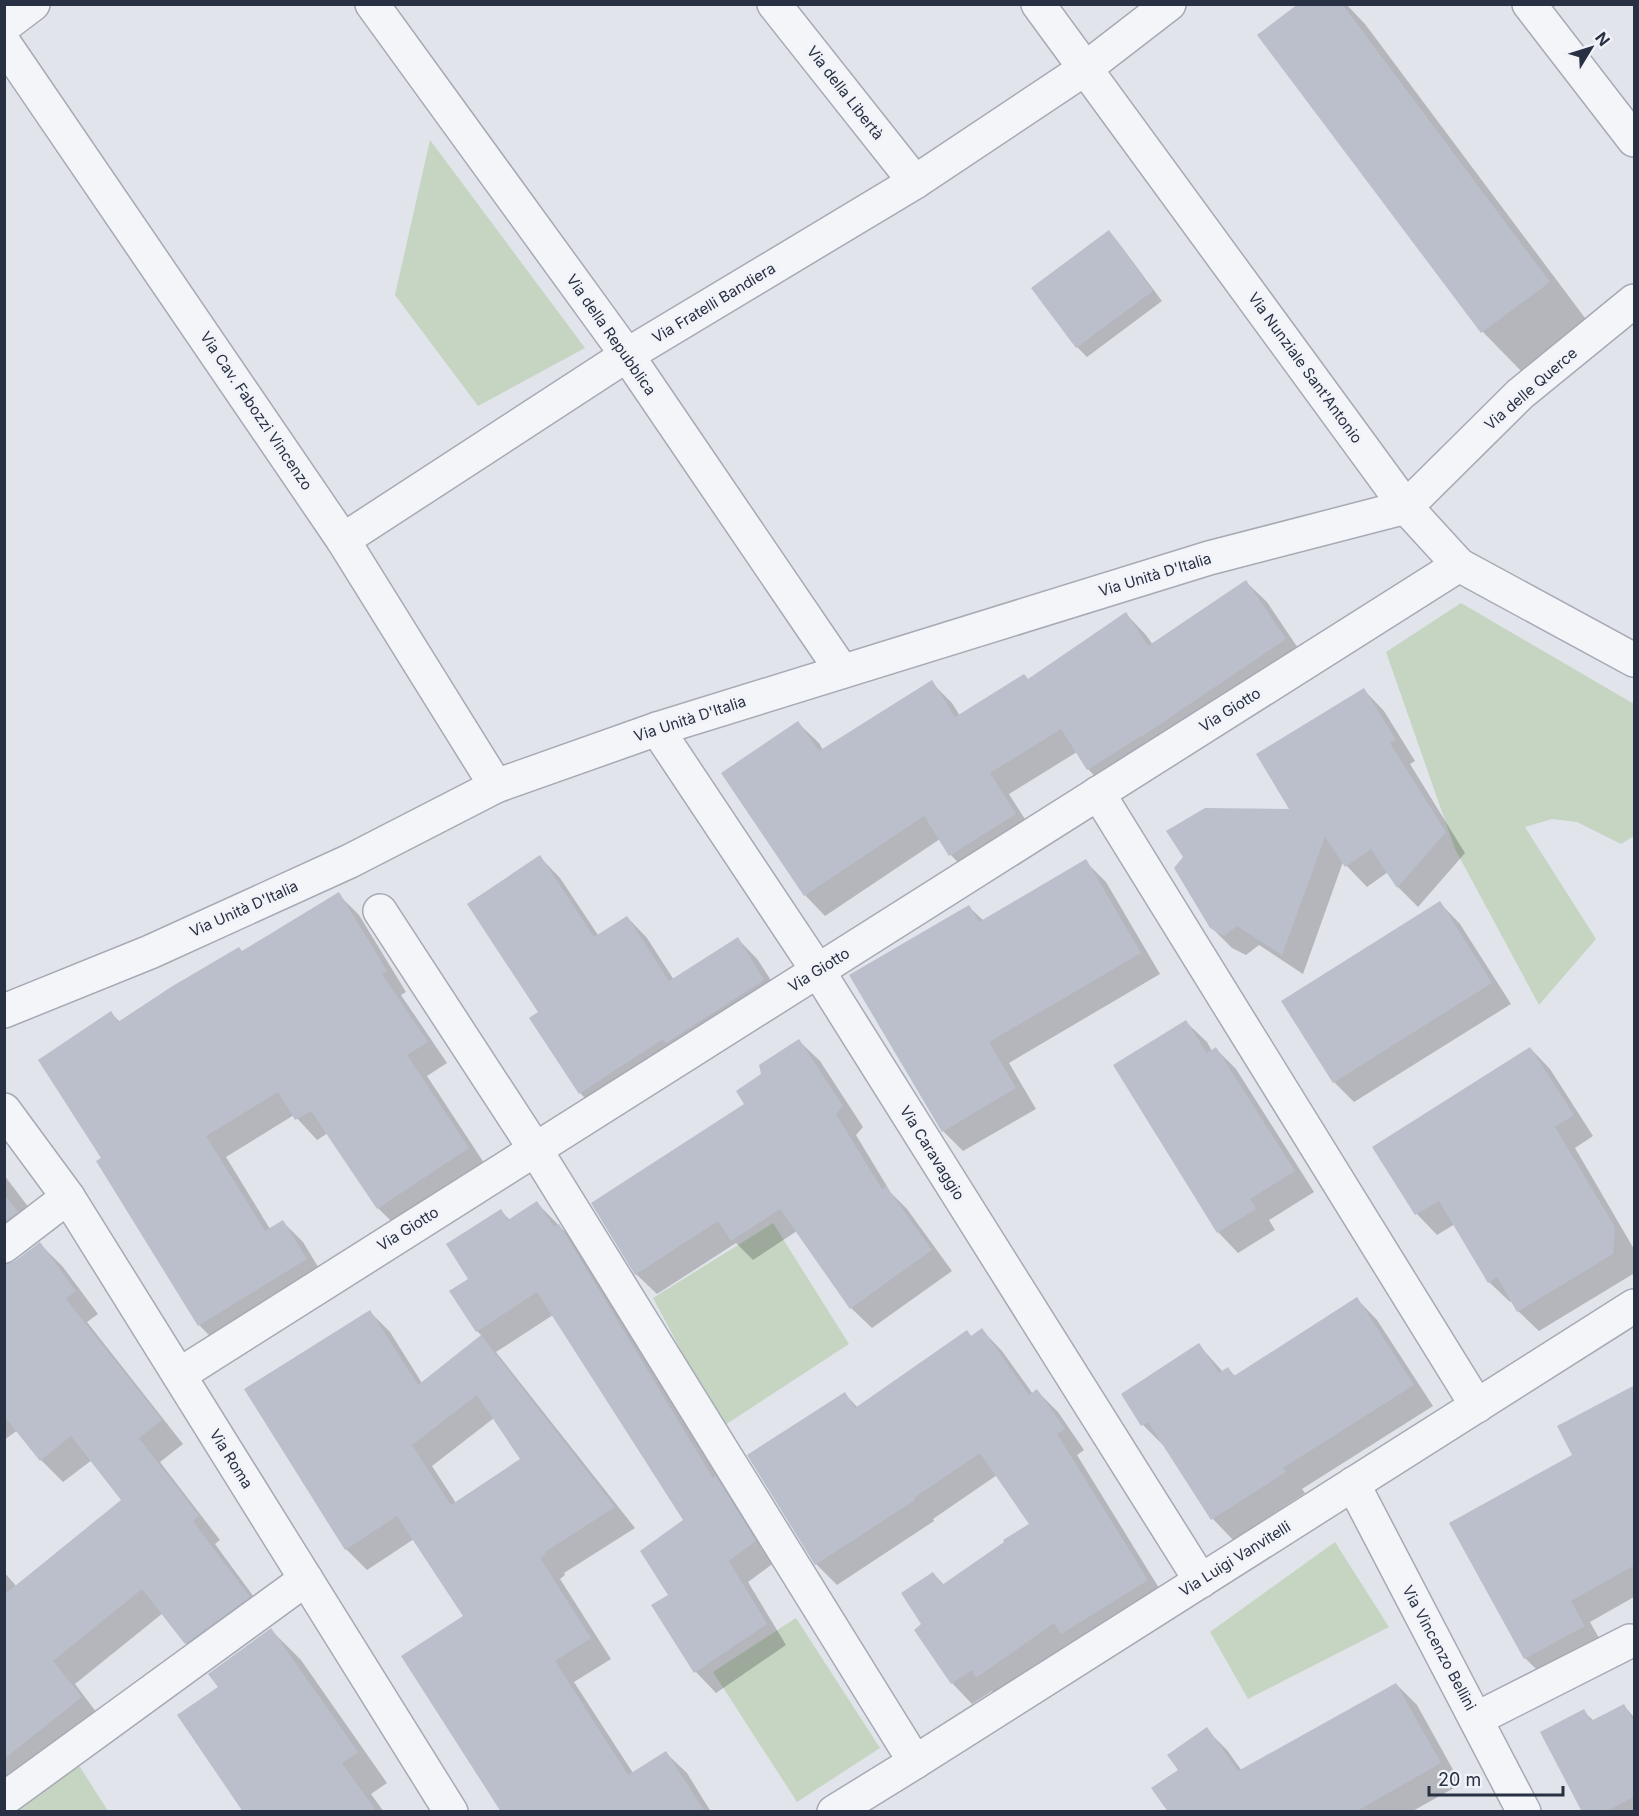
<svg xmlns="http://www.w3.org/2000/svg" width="1639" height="1816" viewBox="0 0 1639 1816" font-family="Inter,sans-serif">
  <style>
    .green { fill: #c5d5c2 }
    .shadow { fill: #0003; fill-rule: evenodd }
    .building { fill: #bbbfcb; fill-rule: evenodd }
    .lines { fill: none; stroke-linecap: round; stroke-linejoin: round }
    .minor-casing { stroke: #a6aab5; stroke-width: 36 }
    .minor { stroke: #f4f5f9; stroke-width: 33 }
    .labels { text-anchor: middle; stroke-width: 6; stroke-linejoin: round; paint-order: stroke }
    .street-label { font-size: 15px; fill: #283043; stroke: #f1f3f8 }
  </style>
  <rect width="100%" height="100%" fill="#e1e4eb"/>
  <g class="green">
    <path d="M 430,140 L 585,348 L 478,406 L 395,295 Z"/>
    <path d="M 1461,603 L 1634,704 L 1634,836 L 1621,844 L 1577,822 L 1552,819 L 1525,827 L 1596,939 L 1539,1005 L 1455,849 L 1386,652 Z"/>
    <path d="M 773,1223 L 849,1344 L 722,1427 L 653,1298 Z"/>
    <path d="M 1335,1542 L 1389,1627 L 1248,1699 L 1210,1632 Z"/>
    <path d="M 796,1618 L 880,1748 L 797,1802 L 713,1672 Z"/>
    <path d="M 78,1764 L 108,1811 L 17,1812 Z"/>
  </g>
  <g class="shadow">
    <path d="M 1300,4 L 1346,4 L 1365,24 L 1588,322 L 1522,372 L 1483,332 L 1259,35 Z"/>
    <path d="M 1109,232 L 1118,242 L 1162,301 L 1087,357 L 1077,347 L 1033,288 Z"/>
    <path d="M 1246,582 L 1267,602 L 1306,660 L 1108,790 L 1088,769 L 1077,752 L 1009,794 L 1035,835 L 971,876 L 951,855 L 940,839 L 825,916 L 805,895 L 723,773 L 798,723 L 819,743 L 823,750 L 931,682 L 952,703 L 960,716 L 1029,680 L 1126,614 L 1146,635 L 1153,645 Z"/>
    <path d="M 1364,690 L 1384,711 L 1415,761 L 1410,764 L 1465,853 L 1418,907 L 1398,887 L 1388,872 L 1367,887 L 1343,862 L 1303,974 L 1259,945 L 1246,955 L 1232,948 L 1211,927 L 1292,810 Z"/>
    <path d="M 540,857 L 560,878 L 598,935 L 627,917 L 647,938 L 674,980 L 738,939 L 758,960 L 784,1001 L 601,1114 L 580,1093 L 540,1012 Z"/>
    <path d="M 1085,861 L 1106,882 L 1160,974 L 1009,1063 L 1036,1109 L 963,1151 L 943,1131 L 969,907 L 984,921 Z"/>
    <path d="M 338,894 L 359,915 L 406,992 L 401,995 L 447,1063 L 427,1076 L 488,1169 L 398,1228 L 378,1208 L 328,1133 L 317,1140 L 294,1115 L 226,1157 L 270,1229 L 283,1222 L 303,1242 L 326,1280 L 220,1346 L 200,1326 L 98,1161 L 103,1158 L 111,1013 L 120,1022 L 242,952 Z"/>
    <path d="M 1440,903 L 1460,924 L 1511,1004 L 1354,1102 L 1334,1082 Z"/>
    <path d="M 1186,1022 L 1207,1042 L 1212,1051 L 1216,1049 L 1236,1069 L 1314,1192 L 1269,1220 L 1275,1230 L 1238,1253 L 1218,1232 Z"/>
    <path d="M 799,1041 L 820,1061 L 863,1127 L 856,1135 L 891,1193 L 907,1209 L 952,1271 L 872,1328 L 851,1308 L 797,1231 L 753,1260 L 736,1243 L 657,1294 L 636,1274 L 746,1105 L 763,1075 Z"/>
    <path d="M 1530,1048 L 1550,1069 L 1593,1136 L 1575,1148 L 1634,1249 L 1633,1274 L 1539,1331 L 1518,1311 L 1512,1301 L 1510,1302 L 1489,1282 L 1455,1224 L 1437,1235 L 1417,1214 L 1374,1147 Z"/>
    <path d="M 4,1175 L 46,1230 L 15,1254 L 9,1261 L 9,1265 L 40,1244 L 63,1267 L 98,1314 L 87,1322 L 183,1444 L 160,1462 L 220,1540 L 215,1544 L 271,1620 L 209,1666 L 186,1643 L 163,1613 L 75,1684 L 103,1721 L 4,1788 L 4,1572 L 17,1587 L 123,1501 L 92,1460 L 63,1482 L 41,1460 L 18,1430 L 4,1440 Z"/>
    <path d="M 537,1203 L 579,1246 L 775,1562 L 748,1582 L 786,1645 L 716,1693 L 696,1672 L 653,1606 L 670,1595 L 685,1521 L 553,1315 L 496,1352 L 635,1528 L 564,1573 L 565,1575 L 560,1579 L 611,1659 L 574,1682 L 633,1773 L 666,1753 L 687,1773 L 711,1812 L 503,1812 L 465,1616 L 414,1539 L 367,1570 L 346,1549 L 370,1312 L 390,1332 L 422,1383 L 482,1336 L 477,1331 L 470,1279 L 501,1211 L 510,1220 ZM 494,1418 L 522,1460 L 456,1503 L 432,1466 Z"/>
    <path d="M 1357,1299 L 1377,1320 L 1433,1406 L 1302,1489 L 1305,1493 L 1233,1540 L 1213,1519 L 1164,1445 L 1163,1445 L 1143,1425 L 1199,1345 L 1223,1372 L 1228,1369 L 1236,1377 Z"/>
    <path d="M 982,1330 L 1002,1351 L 1033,1394 L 1037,1391 L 1058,1412 L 1084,1450 L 1077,1455 L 1167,1601 L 998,1697 L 992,1691 L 972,1704 L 952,1683 L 924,1625 L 933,1573 L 944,1585 L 1031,1524 L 997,1475 L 933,1519 L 934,1521 L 837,1585 L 816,1564 L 749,1456 L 845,1394 L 858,1408 L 967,1332 L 972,1337 Z"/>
    <path d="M 1634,1387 L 1634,1597 L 1590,1622 L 1604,1647 L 1546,1679 L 1525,1658 L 1574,1455 Z"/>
    <path d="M 271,1630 L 301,1660 L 387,1783 L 371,1794 L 384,1812 L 245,1812 L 220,1687 Z"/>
    <path d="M 1396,1684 L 1417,1705 L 1461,1784 L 1411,1812 L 1330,1812 L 1180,1770 L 1206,1729 L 1227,1750 L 1242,1771 Z"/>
    <path d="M 1624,1706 L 1634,1717 L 1634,1812 L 1583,1812 L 1583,1711 L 1594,1721 Z"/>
  </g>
  <g class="building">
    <path d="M 1298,4 L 1342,4 L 1550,282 L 1481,333 L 1257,35 Z"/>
    <path d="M 1109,230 L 1153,291 L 1076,348 L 1031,288 Z"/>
    <path d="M 1246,580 L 1286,639 L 1141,737 L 1141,736 L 1087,770 L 1061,729 L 990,773 L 1016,814 L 949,856 L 924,816 L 804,896 L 721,773 L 798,721 L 819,751 L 932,680 L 955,717 L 1024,674 L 1028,679 L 1126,612 L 1148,646 Z"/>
    <path d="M 1364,688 L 1396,740 L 1390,743 L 1446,832 L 1397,888 L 1371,849 L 1345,867 L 1325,837 L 1282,955 L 1237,926 L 1224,936 L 1210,928 L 1174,868 L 1183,857 L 1166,831 L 1205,808 L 1289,809 L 1256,754 Z"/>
    <path d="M 540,855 L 594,937 L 627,916 L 669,981 L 738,937 L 764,980 L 666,1043 L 663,1039 L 579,1094 L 529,1018 L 538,1012 L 467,904 Z"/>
    <path d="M 1086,859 L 1141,953 L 989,1042 L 1016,1088 L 942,1132 L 849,975 L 969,905 L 979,922 Z"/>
    <path d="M 339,892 L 387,971 L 382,974 L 428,1042 L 407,1055 L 469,1148 L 377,1209 L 311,1111 L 295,1120 L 278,1092 L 206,1136 L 265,1231 L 283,1220 L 307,1259 L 198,1326 L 96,1161 L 101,1158 L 38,1060 L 111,1011 L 118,1022 L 171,987 L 239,947 L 242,951 Z"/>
    <path d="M 1440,901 L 1492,983 L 1333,1083 L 1281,1001 Z"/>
    <path d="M 1186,1020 L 1207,1053 L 1216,1047 L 1295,1171 L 1250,1199 L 1256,1209 L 1217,1233 L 1113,1065 Z"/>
    <path d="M 799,1039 L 843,1106 L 836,1114 L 882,1189 L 886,1186 L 932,1250 L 850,1309 L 780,1209 L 731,1241 L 718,1221 L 635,1275 L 591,1203 L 744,1104 L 736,1091 L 761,1074 L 759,1065 Z"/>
    <path d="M 1530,1047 L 1574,1115 L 1555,1127 L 1615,1227 L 1613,1254 L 1517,1312 L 1497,1277 L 1488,1283 L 1439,1201 L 1415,1215 L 1372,1147 Z"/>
    <path d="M 4,1194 L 18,1212 L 4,1222 Z"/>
    <path d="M 537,1201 L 554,1227 L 559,1224 L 713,1478 L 716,1476 L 756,1541 L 729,1561 L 767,1624 L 694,1673 L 651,1605 L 668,1595 L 640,1551 L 683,1520 L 537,1292 L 476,1332 L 449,1291 L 468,1279 L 446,1244 L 501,1209 L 508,1220 Z"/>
    <path d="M 40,1242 L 76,1291 L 66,1299 L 162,1420 L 139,1438 L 199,1516 L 193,1521 L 250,1597 L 185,1644 L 142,1589 L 53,1661 L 82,1697 L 4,1759 L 4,1595 L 121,1500 L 71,1436 L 40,1461 L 4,1416 L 4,1264 L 15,1261 Z"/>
    <path d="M 1357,1297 L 1414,1385 L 1283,1468 L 1286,1472 L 1211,1520 L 1148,1422 L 1141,1426 L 1121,1394 L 1199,1343 L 1219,1373 L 1228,1367 L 1234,1376 Z"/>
    <path d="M 370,1310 L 418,1385 L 481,1335 L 615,1507 L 545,1552 L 546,1554 L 540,1558 L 591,1638 L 555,1661 L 628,1775 L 666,1751 L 705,1812 L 501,1812 L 401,1656 L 463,1616 L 397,1516 L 345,1550 L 244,1389 ZM 477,1395 L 520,1459 L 451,1505 L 412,1445 Z"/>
    <path d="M 982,1328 L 1029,1395 L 1037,1389 L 1065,1429 L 1057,1434 L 1148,1580 L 1061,1634 L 1054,1623 L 976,1678 L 972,1670 L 951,1684 L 914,1630 L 921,1624 L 901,1593 L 933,1572 L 942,1585 L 1004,1542 L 1003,1540 L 1029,1524 L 980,1453 L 914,1498 L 915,1500 L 815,1565 L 747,1455 L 845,1392 L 855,1408 L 967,1330 L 971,1336 Z"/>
    <path d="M 1635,1385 L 1635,1565 L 1571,1601 L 1585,1626 L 1524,1659 L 1449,1523 L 1572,1455 L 1557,1426 Z"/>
    <path d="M 271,1628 L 358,1752 L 342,1763 L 377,1812 L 243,1812 L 177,1715 L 218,1687 L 208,1674 Z"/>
    <path d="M 1396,1683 L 1441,1763 L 1355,1812 L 1168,1812 L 1151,1788 L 1178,1770 L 1167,1755 L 1207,1727 L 1238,1771 Z"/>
    <path d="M 1624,1704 L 1635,1724 L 1635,1796 L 1605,1812 L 1582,1812 L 1540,1732 L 1584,1709 L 1591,1721 Z"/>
  </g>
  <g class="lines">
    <defs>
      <g id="minor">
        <path d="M 372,4 L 627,355 L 842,671"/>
        <path d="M 774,4 L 915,182"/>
        <path d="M 1038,4 L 1406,507 L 1459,565 L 1634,660"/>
        <path d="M 1529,4 L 1634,140"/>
        <path d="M 4,26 L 33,4"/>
        <path d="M 4,43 L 343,540 L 496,786"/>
        <path d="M 343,540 L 627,355 L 915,182 L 1086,68 L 1169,4"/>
        <path d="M 657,729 L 818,971 L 1201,1581"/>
        <path d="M 1098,793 L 1477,1406"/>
        <path d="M 380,911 L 535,1149 L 915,1762"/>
        <path d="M 4,1011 L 150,952 L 350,861 L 496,786 L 657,729 L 1209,558 L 1406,507 L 1520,394 L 1634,301"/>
        <path d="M 4,1110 L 68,1197 L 451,1812"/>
        <path d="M 4,1246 L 68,1197"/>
        <path d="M 179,1375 L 1459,565"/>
        <path d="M 1353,1484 L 1524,1812"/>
        <path d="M 1476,1719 L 1630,1641"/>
        <path d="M 4,1799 L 306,1579"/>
        <path d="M 834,1812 L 915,1762 L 1634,1306"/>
      </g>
    </defs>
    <use href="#minor" class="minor-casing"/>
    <use href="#minor" class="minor"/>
  </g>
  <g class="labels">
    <g class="street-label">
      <text transform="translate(845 93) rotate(52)" y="5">Via della Libertà</text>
      <text transform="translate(714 303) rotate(-31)" y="5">Via Fratelli Bandiera</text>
      <text transform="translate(611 335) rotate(55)" y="5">Via della Repubblica</text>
      <text transform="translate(1305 368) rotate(54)" y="5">Via Nunziale Sant'Antonio</text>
      <text transform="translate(1531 389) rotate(-41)" y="5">Via delle Querce</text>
      <text transform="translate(256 411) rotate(56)" y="5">Via Cav. Fabozzi Vincenzo</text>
      <text transform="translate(1155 575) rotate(-17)" y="5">Via Unità D'Italia</text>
      <text transform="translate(1230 710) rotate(-32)" y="5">Via Giotto</text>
      <text transform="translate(690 719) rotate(-18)" y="5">Via Unità D'Italia</text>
      <text transform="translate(244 909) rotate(-24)" y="5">Via Unità D'Italia</text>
      <text transform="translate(819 970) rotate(-32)" y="5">Via Giotto</text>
      <text transform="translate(932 1153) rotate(58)" y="5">Via Caravaggio</text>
      <text transform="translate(408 1229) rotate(-32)" y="5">Via Giotto</text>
      <text transform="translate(231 1459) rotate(58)" y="5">Via Roma</text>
      <text transform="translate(1235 1559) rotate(-32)" y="5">Via Luigi Vanvitelli</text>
      <text transform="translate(1439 1648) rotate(62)" y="5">Via Vincenzo Bellini</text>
    </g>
  </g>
  <rect width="1639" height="1816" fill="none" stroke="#283043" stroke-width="12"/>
  <g transform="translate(1591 48) rotate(52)" stroke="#f1f3f8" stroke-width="4.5" paint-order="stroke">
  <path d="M0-4.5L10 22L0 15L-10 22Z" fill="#283043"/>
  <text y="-9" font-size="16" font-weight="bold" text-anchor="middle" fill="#283043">N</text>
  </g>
  <path d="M1429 1786v9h134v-9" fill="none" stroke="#283043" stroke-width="3"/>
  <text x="1438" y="1786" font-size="18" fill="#283043" stroke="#f1f3f8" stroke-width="4.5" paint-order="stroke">20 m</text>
</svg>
